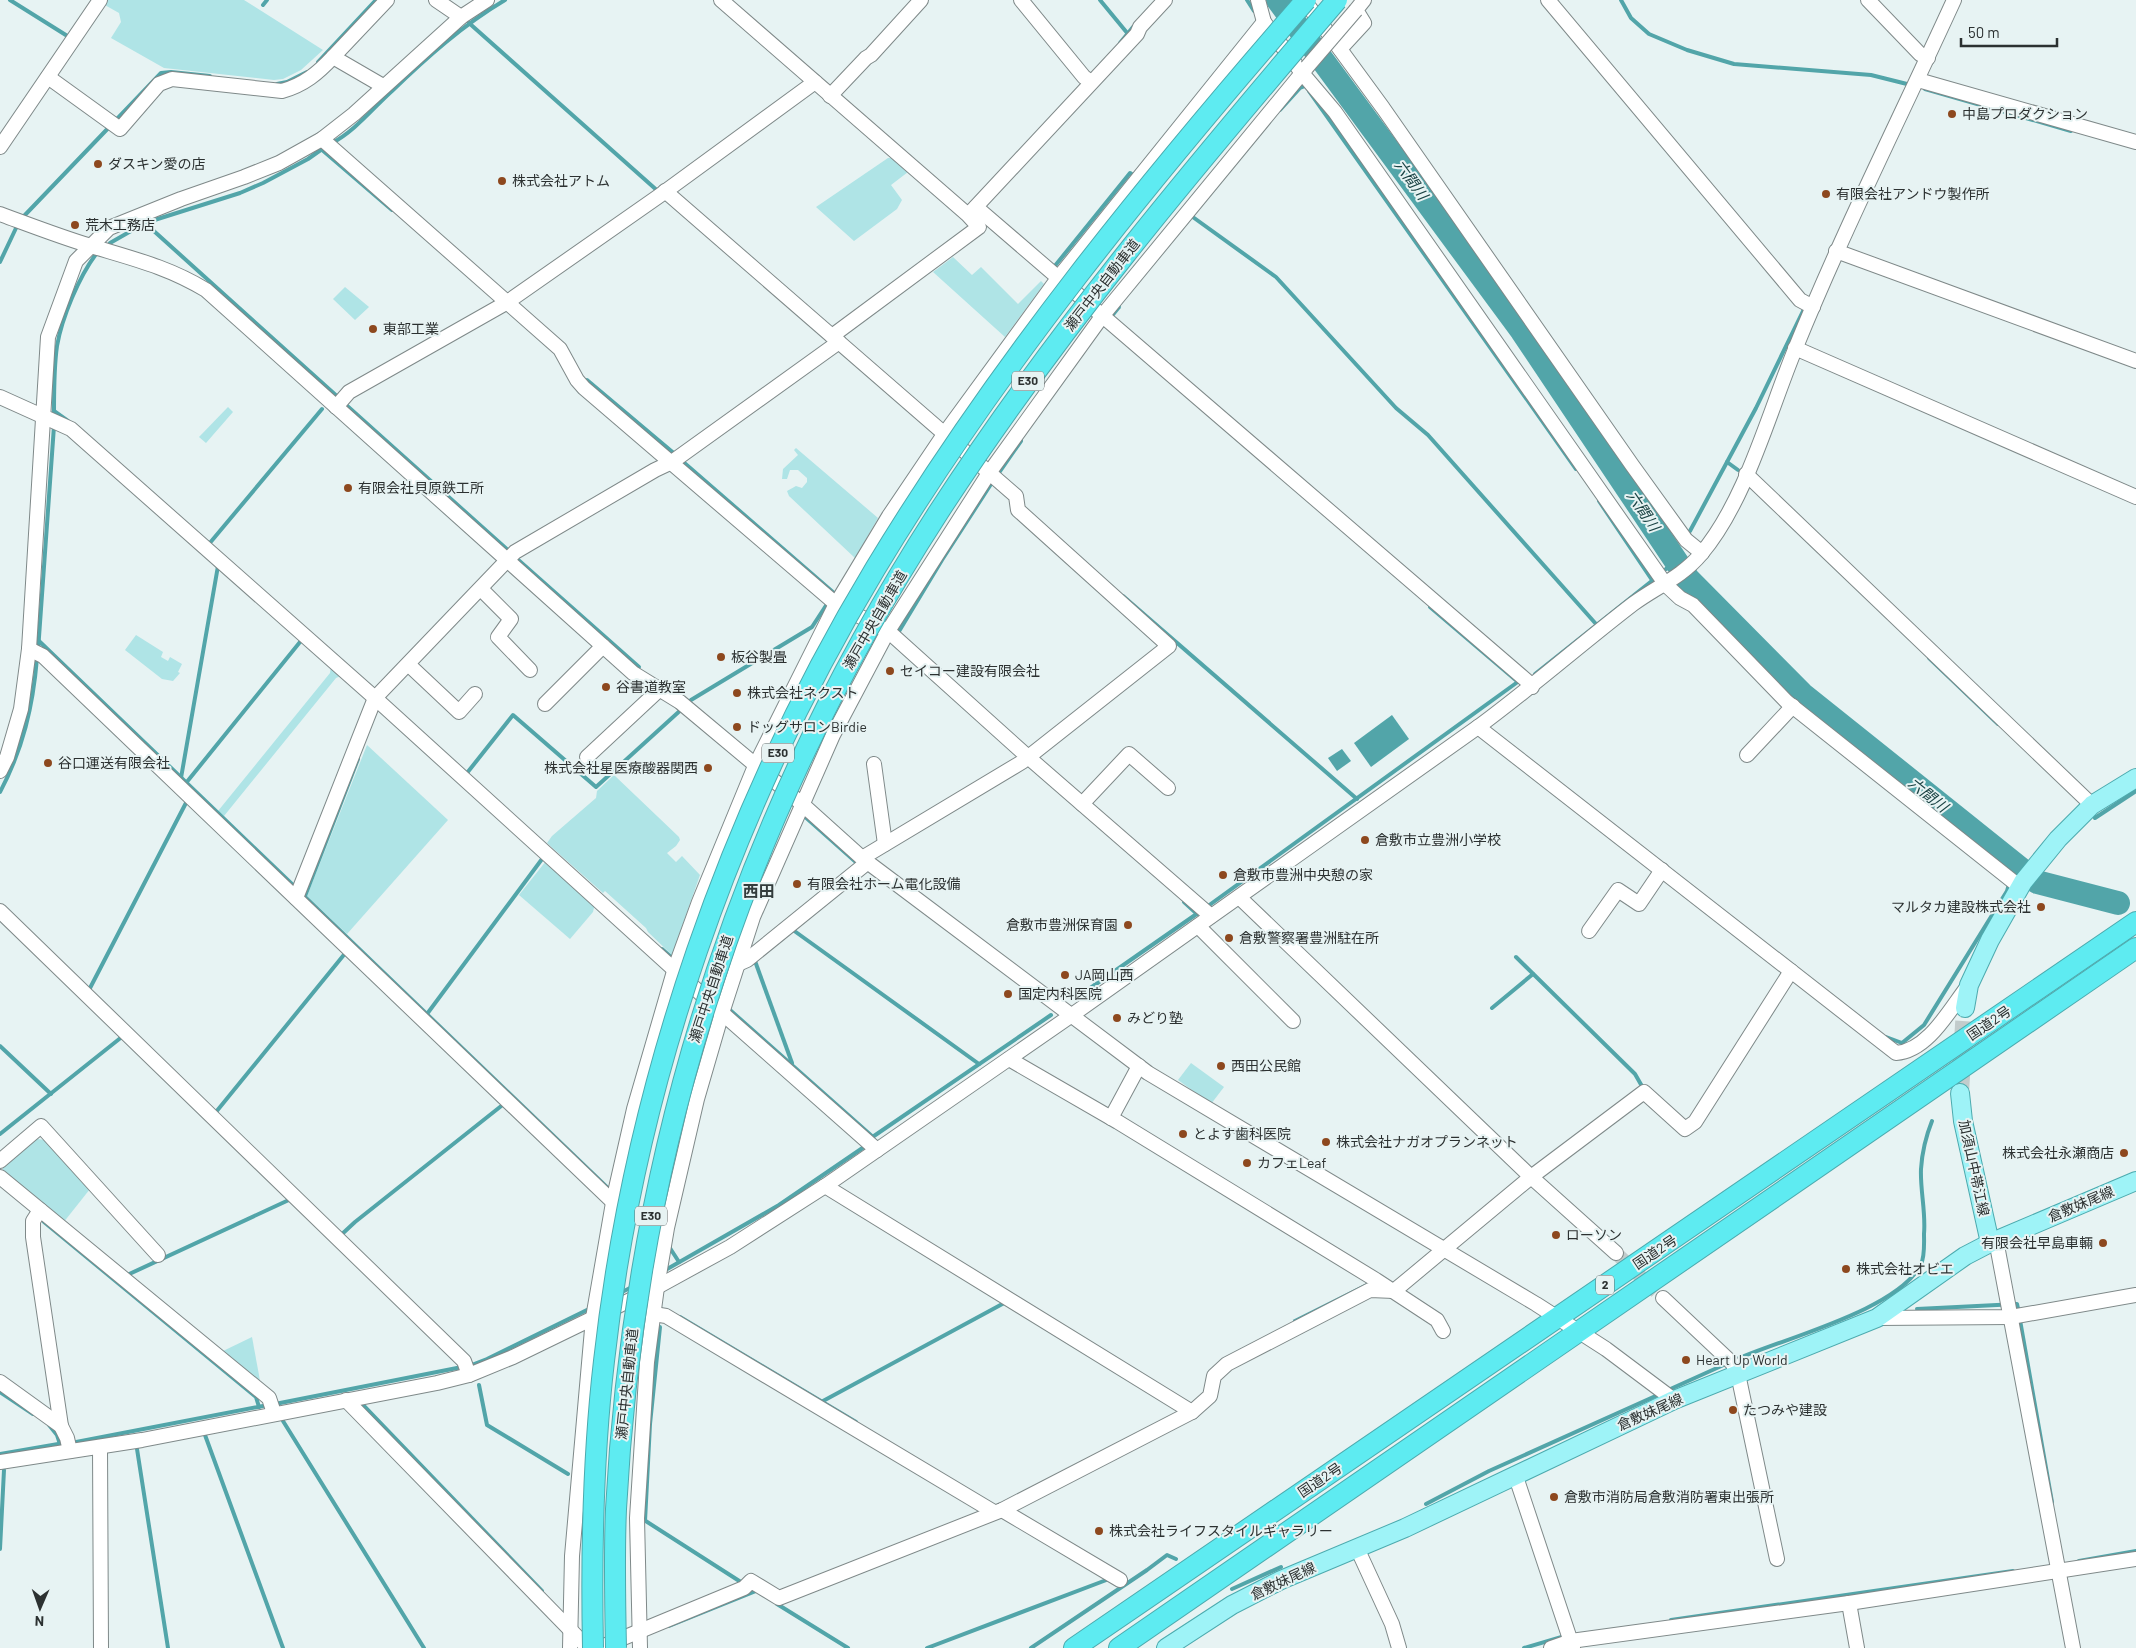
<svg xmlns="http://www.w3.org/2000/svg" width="2136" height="1648" viewBox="0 0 2136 1648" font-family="Barlow,'Noto Sans JP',sans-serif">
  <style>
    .green { fill: #afe4e6 }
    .water { fill: #52a5a9 }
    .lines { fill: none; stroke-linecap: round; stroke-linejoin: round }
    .stream { stroke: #52a5a9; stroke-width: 4 }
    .river { stroke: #52a5a9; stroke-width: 24 }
    .minor-tunnel { stroke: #c2cccc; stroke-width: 14; stroke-dasharray: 14 7; stroke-linecap: butt }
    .major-tunnel { stroke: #c2cccc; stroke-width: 18; stroke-dasharray: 18 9; stroke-linecap: butt }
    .minor-casing { stroke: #7f8989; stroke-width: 16 }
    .major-casing { stroke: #4caaae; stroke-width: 20 }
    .highway-casing { stroke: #4caaae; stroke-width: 22 }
    .minor { stroke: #fff; stroke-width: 14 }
    .major { stroke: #9ef3f7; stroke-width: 18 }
    .highway { stroke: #5eebf1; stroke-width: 20 }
    .minor-bridge-casing { stroke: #7f8989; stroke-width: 16; stroke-linecap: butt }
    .highway-bridge-casing { stroke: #4caaae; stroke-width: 22; stroke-linecap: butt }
    .minor-bridge { stroke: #fff; stroke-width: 14 }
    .highway-bridge { stroke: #5eebf1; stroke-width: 20 }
    .poi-dot { fill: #8d481e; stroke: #e7f3f3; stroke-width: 2 }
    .labels { text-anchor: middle; stroke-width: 4; stroke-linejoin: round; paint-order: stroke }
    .shield { fill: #e7f3f3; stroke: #646b6b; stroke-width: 1 }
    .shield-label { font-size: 12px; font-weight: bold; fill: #2c3131 }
    .poi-label { font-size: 14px; fill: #2c3131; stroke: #e7f3f3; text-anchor: start }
    .street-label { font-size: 14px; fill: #2c3131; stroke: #e7f3f3 }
    .water-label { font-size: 15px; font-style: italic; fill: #1b4344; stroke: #e7f3f3 }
    .quarter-label { font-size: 16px; font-weight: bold; fill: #333c3c; stroke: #e7f3f3 }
  </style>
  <rect width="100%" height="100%" fill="#e7f3f3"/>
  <g class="green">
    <path d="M 106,0 L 244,0 L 323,50 L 301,70 L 283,79 L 274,80 L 164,68 L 111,38 L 121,22 L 119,13 L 103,4 Z"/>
    <path d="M 888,158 L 893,158 L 908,172 L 891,185 L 902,200 L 897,209 L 854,241 L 816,207 Z"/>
    <path d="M 953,257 L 972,275 L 981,267 L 1018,304 L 1041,281 L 1044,284 L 1005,337 L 933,272 Z"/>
    <path d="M 345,287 L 369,307 L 355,320 L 333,299 Z"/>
    <path d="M 228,407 L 233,412 L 206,443 L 199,437 Z"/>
    <path d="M 796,448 L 878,518 L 855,558 L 789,496 L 787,491 L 796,486 L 802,488 L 807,482 L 807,478 L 798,470 L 790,470 L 787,479 L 782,479 L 783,469 L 798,455 L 794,450 Z"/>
    <path d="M 136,635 L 163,652 L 161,657 L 168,661 L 170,657 L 182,664 L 178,672 L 180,673 L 173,681 L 162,679 L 125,650 Z"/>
    <path d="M 331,666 L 341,676 L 336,678 L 224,816 L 218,811 L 330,673 Z"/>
    <path d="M 367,745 L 448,820 L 347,934 L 307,896 Z"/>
    <path d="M 614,775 L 679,837 L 680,840 L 676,846 L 667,853 L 676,862 L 682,856 L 700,875 L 672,955 L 648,932 L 646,928 L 605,891 L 603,893 L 547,843 L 552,836 L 596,798 L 597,791 Z"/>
    <path d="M 546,861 L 595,903 L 593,912 L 570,939 L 519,895 Z"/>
    <path d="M 1191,1063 L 1224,1087 L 1211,1104 L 1178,1080 Z"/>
    <path d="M 37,1139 L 46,1140 L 90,1189 L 63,1223 L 3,1173 L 3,1166 Z"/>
    <path d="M 252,1337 L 261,1386 L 221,1352 Z"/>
  </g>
  <g class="water">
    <path d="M 1392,715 L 1409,739 L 1371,767 L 1354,743 Z"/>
    <path d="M 1342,749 L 1351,761 L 1337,771 L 1328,758 Z"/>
  </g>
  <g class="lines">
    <g class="stream">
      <path d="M 10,0 L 69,37"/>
      <path d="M 1100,0 L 1128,34"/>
      <path d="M 1247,0 L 1254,11"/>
      <path d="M 1621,0 L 1631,18 L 1649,34 L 1687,50 L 1734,64 L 1871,75 L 1911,85"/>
      <path d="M 263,5 L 267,0"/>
      <path d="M 469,23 L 660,193"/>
      <path d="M 1120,43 L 1133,27"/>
      <path d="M 318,62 L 376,0"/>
      <path d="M 277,84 L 287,82 L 307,72"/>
      <path d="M 1925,89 L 2071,131"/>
      <path d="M 1309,91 L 1576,469"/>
      <path d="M 1280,110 L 1300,88 L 1305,86"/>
      <path d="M 332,143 C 355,131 373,108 392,91 C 427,57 463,25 505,0"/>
      <path d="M 321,149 L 392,210"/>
      <path d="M 1190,215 L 1276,277 L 1396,408 L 1428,435 L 1596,624"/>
      <path d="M 24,216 L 161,73 L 171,72 L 210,76"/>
      <path d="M 145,223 L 339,398"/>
      <path d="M 110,243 L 145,223 L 240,193 L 263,183 L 308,159 L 325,147"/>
      <path d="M 0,262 L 17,226"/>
      <path d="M 1054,267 L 1130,173 L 1133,175"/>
      <path d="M 1111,317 L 1119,307"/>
      <path d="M 587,380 L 676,455"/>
      <path d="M 344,403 L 510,552"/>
      <path d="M 54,411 L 68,421"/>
      <path d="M 54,411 C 54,390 54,367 57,346 C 62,317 79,277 96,254"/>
      <path d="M 681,460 L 834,593"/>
      <path d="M 1727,462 L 1738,470"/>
      <path d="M 998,474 L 1021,441"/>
      <path d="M 1599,501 L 1652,580"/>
      <path d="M 1690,531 L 1756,408 L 1805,307"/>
      <path d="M 209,544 L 322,409"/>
      <path d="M 1665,546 L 1673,541"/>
      <path d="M 515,557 L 639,667"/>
      <path d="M 1666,569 L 1676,562"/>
      <path d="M 1123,596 L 1357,799"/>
      <path d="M 1430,607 L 1518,682"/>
      <path d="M 898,633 L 942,560 L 993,481"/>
      <path d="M 39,641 L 293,885"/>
      <path d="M 38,651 L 54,426"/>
      <path d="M 1929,658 L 1998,724"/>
      <path d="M 1535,674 L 1653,580"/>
      <path d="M 691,700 L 812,627 L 827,604"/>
      <path d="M 467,773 L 513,715 L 596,787 L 683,708"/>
      <path d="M 181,778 L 218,566"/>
      <path d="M 186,783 L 300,642"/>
      <path d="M 0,792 C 23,749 33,706 37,658"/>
      <path d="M 803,815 L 858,864"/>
      <path d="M 2094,816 L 2095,818 L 2136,791"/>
      <path d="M 303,895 L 612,1192"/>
      <path d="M 305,896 L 358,759"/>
      <path d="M 1184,902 L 1197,914"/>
      <path d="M 1208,906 L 1519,681"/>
      <path d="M 793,930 L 979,1064"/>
      <path d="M 662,949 L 671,957"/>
      <path d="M 1516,957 L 1635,1074 L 1643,1088"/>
      <path d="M 755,961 L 792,1063"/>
      <path d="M 89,990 L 188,799"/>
      <path d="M 1076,998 L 1198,913"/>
      <path d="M 1492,1008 L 1533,974"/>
      <path d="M 730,1010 L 873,1137"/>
      <path d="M 427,1014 L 545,855"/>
      <path d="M 1886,1037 L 1902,1043 L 1924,1025 L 2007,891 L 2009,884 L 2020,869"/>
      <path d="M 0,1046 L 51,1094"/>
      <path d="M 216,1112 L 347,951"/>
      <path d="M 0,1134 L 123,1036"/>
      <path d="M 871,1138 L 1051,1015"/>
      <path d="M 634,1212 L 645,1223"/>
      <path d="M 44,1222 L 256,1397 L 259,1407"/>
      <path d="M 341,1235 L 355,1222 L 505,1103"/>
      <path d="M 668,1245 L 679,1262"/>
      <path d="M 662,1272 L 779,1205 L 864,1147"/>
      <path d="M 125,1276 L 291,1199"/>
      <path d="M 620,1293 L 634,1286"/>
      <path d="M 1917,1309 L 2017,1304 L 2019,1313"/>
      <path d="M 680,1317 L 856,1422"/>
      <path d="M 2020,1320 L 2052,1502"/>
      <path d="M 1295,1321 L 1371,1283"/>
      <path d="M 1735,1360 C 1781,1339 1899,1310 1921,1264 C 1925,1256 1924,1242 1924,1234 C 1926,1212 1920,1190 1921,1169 C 1922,1153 1926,1136 1932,1121"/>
      <path d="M 469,1366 L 487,1359 L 591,1308"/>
      <path d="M 479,1385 L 487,1425 L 568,1474"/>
      <path d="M 1666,1391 L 1728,1363"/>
      <path d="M 0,1392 L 33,1414"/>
      <path d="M 823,1401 L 1006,1302"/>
      <path d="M 275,1404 L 462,1367"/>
      <path d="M 364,1406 L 542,1591"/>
      <path d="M 283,1421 L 424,1648"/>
      <path d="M 49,1425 L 57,1435 L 60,1444"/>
      <path d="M 205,1435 L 283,1648"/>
      <path d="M 71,1443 L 268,1405"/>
      <path d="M 137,1449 L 168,1648"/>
      <path d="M 0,1454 L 64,1443"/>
      <path d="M 1426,1504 L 1489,1471 L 1660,1394"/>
      <path d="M 641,1518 L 744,1584"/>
      <path d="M 645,1521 L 650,1424 L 660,1327"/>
      <path d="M 0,1549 L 4,1470"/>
      <path d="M 2079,1561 L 2136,1551"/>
      <path d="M 1232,1589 L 1281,1567"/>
      <path d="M 777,1604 L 848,1648"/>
      <path d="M 1671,1620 L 2013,1571"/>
      <path d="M 669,1626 L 756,1591"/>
      <path d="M 927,1648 L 1109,1579"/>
      <path d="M 1031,1648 L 1147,1570 L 1167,1555 L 1176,1559"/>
      <path d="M 1524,1648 L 1565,1636"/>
    </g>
    <path class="river" d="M 1278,0 L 1522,331 L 1688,579 L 1802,694 L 2037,882 L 2118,903"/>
    <path class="minor-tunnel" d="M 1616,1253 L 1663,1298"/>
    <path class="major-tunnel" d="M 1960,1093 L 1965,1008"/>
    <defs>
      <g id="minor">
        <path d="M 436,0 L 461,17"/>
        <path d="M 721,0 L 968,215 L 979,227 L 832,336"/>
        <path d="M 1021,0 L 1084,77 L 1091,82"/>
        <path d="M 1258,0 L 1264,22 L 1302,73 L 1335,112 L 1666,585 L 1680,598 L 1693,605 L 1787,702 L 2020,887"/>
        <path d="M 1304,0 L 1383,108 L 1632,465 L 1686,540 L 1702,553"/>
        <path d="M 1548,0 L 1800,300 L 1813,307"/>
        <path d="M 1868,0 L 1920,54 L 1928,58"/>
        <path d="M 1340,49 L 1364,23 L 1356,10 L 1364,0"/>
        <path d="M 333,57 L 387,0"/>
        <path d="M 48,77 L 120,129 L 159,84 L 172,79 L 282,91 C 304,85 318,73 333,57 L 383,86"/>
        <path d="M 1918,80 L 2136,142"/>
        <path d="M 830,96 L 866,58 L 871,55 L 921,0"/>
        <path d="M 322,139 L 560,349 L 577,380 L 584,388 L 836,604 L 888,631 L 1028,757 L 1211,916"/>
        <path d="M 0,147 L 100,0"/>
        <path d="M 665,191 L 1016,496 L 1018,510 L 1169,646 L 1022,762 L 862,858"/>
        <path d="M 976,207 L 1527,681 L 1532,687"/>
        <path d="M 970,213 L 1137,34 L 1140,27 L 1165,0"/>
        <path d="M 0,214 C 30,225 61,237 91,246 C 134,259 168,267 206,290 L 633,673 L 680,702 L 802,804 L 862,858 L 1148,1073 L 1536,1304 L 1606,1349 L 1674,1400"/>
        <path d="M 1836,251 L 2136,361"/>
        <path d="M 1795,348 L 2136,497"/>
        <path d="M 0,397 L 71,429 L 375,698 L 722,1013 L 877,1150"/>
        <path d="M 336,407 L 349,392 L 506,303 L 659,196 L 815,82"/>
        <path d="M 1746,474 L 2092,805"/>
        <path d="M 481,589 L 511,619 L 498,637 L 530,670"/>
        <path d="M 29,649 L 43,656 L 613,1202"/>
        <path d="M 409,665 L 459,712 L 475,694"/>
        <path d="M 545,704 L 603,646"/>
        <path d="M 1478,727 L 1896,1053 C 1928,1051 1950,1009 1968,986"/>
        <path d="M 1747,755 L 1793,706"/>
        <path d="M 587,757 L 660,689"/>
        <path d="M 874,764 L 885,844"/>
        <path d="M 0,771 L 7,757 L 21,709 L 29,649 L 48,337 L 76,261 L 109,228 L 181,199 L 244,177 L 279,163 L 322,139 L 354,114 L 461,17 L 487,0"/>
        <path d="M 1082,804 L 1129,754 L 1168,788"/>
        <path d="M 1239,897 L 1529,1175 L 1616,1253"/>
        <path d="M 296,898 L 375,698 L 515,552 L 655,470 L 672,462 L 839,342"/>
        <path d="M 0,911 L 464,1361 L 469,1375"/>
        <path d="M 1198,926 L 1293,1021"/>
        <path d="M 1589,931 L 1618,890 L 1639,904 L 1662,870"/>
        <path d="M 738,964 L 747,960 L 868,862"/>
        <path d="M 1009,1059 L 1118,1122 L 1376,1280 L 1437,1320 L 1443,1331"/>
        <path d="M 1111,1118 L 1139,1066"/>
        <path d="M 0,1161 L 41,1126 L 158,1255"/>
        <path d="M 0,1177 L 269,1398 L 274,1413"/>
        <path d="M 825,1186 L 1192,1412"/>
        <path d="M 40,1210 L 33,1221 L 33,1237 L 61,1426"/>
        <path d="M 1996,1240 L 2073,1648"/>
        <path d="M 1663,1298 L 1732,1363 L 1738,1374 L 1777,1559"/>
        <path d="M 654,1314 L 666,1316 L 994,1512"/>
        <path d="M 1877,1318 L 2011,1317 L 2136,1295"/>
        <path d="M 0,1382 L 61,1426 L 67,1438 L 70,1451"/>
        <path d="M 346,1400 L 588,1648"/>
        <path d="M 100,1447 L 101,1648"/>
        <path d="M 0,1462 L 142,1440 L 437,1383 L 469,1375 L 513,1357 L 657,1287 L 730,1247 L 825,1186 L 1072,1015 L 1478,727 C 1531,688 1581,644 1633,604 C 1656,587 1682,577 1701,554 C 1746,501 1769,412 1796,347 C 1844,229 1901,116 1954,0"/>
        <path d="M 1515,1474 L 1573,1648"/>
        <path d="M 1002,1510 L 1120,1580"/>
        <path d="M 1357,1548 L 1392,1624 L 1399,1648"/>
        <path d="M 1849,1603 L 1857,1648"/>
        <path d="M 570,1648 L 572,1556 L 593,1318 L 614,1197 L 634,1109 L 675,968 L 699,902 L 755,766 L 836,604 L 889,516 L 945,433 L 1059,277 L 1264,22"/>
        <path d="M 599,1648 L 744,1588 L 751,1581 L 779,1598 L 1002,1510 L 1192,1412 L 1210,1396 L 1214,1376 L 1227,1364 L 1370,1290 L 1394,1291 L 1531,1177 L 1644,1092 L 1685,1129 L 1695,1122 L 1791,971"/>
        <path d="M 640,1648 L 637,1518 L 647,1362 L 657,1287 L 667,1228 L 697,1099 L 722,1013 L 753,917 L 833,735 L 888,631 L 989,473 L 1103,315 L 1307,67"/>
        <path d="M 1551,1648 L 1571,1641 L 1849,1603 L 2136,1559"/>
      </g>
      <g id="major">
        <path d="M 1965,1008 L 1969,985 L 1990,940 L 2023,882 L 2058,839 L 2092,805 L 2136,778"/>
        <path d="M 1960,1093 L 1963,1121 L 1990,1243"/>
        <path d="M 1166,1648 L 1232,1605 L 1281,1580 L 1405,1528 L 1674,1400 L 1877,1318 L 1965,1256 L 1990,1243 L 2136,1181"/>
      </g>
      <g id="highway">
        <path d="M 1074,1648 L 2136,922"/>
        <path d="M 1119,1648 L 2136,948"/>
      </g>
    </defs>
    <use href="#minor" class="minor-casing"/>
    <use href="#major" class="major-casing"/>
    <use href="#highway" class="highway-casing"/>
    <use href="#minor" class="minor"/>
    <use href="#major" class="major"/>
    <use href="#highway" class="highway"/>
    <defs>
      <path id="minor-bridge" d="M 1307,67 L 1356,10"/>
      <g id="highway-bridge">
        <path d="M 593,1648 C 591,1552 593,1456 604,1361 C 635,1083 731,808 875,569 C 998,365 1150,179 1306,0"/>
        <path d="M 616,1648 C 615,1602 614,1555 616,1509 C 635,1148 742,816 938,513 C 1056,331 1196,165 1337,0"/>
      </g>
    </defs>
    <use href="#minor-bridge" class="minor-bridge-casing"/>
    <use href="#highway-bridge" class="highway-bridge-casing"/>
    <use href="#minor-bridge" class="minor-bridge"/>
    <use href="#highway-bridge" class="highway-bridge"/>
  </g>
  <g class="poi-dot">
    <circle cx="1952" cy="114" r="5"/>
    <circle cx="98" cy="164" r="5"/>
    <circle cx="502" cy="181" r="5"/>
    <circle cx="1826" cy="194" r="5"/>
    <circle cx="75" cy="225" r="5"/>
    <circle cx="373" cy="329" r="5"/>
    <circle cx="348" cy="488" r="5"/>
    <circle cx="721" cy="657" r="5"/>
    <circle cx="890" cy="671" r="5"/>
    <circle cx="606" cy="687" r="5"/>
    <circle cx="737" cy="693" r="5"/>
    <circle cx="737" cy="727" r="5"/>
    <circle cx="48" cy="763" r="5"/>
    <circle cx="708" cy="768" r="5"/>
    <circle cx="1365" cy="840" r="5"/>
    <circle cx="1223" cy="875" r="5"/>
    <circle cx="797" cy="884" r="5"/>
    <circle cx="2041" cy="907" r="5"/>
    <circle cx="1128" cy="925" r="5"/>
    <circle cx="1229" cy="938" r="5"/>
    <circle cx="1065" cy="975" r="5"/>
    <circle cx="1008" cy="994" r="5"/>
    <circle cx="1117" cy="1018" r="5"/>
    <circle cx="1221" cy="1066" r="5"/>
    <circle cx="1183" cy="1134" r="5"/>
    <circle cx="1326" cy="1142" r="5"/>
    <circle cx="2124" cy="1153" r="5"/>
    <circle cx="1247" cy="1163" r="5"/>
    <circle cx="1556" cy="1235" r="5"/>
    <circle cx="2103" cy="1243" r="5"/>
    <circle cx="1846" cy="1269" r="5"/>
    <circle cx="1686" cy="1360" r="5"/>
    <circle cx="1733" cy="1410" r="5"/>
    <circle cx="1554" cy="1497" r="5"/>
    <circle cx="1099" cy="1531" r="5"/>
  </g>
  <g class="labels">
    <g class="shield">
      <rect x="1012" y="371.5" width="32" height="19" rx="4"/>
      <rect x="762" y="743.5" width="32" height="19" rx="4"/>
      <rect x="635" y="1206.5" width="32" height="19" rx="4"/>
      <rect x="1596" y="1275.5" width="18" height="19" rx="4"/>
    </g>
    <g class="shield-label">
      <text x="1028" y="385">E30</text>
      <text x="778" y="757">E30</text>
      <text x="651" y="1220">E30</text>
      <text x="1605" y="1289">2</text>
    </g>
    <g class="poi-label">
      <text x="1962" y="119">中島プロダクション</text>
      <text x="108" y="169">ダスキン愛の店</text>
      <text x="512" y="186">株式会社アトム</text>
      <text x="1836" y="199">有限会社アンドウ製作所</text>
      <text x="85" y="230">荒木工務店</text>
      <text x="383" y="334">東部工業</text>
      <text x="358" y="493">有限会社貝原鉄工所</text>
      <text x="731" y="662">板谷製畳</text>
      <text x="900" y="676">セイコー建設有限会社</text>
      <text x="616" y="692">谷書道教室</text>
      <text x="747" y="698">株式会社ネクスト</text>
      <text x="747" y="732">ドッグサロンBirdie</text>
      <text x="58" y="768">谷口運送有限会社</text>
      <text x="698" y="773" text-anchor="end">株式会社星医療酸器関西</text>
      <text x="1375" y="845">倉敷市立豊洲小学校</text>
      <text x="1233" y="880">倉敷市豊洲中央憩の家</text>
      <text x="807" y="889">有限会社ホーム電化設備</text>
      <text x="2031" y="912" text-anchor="end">マルタカ建設株式会社</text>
      <text x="1118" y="930" text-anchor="end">倉敷市豊洲保育園</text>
      <text x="1239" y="943">倉敷警察署豊洲駐在所</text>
      <text x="1075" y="980">JA岡山西</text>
      <text x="1018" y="999">国定内科医院</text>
      <text x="1127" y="1023">みどり塾</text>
      <text x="1231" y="1071">西田公民館</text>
      <text x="1193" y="1139">とよす歯科医院</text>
      <text x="1336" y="1147">株式会社ナガオプランネット</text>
      <text x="2114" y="1158" text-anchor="end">株式会社永瀬商店</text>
      <text x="1257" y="1168">カフェLeaf</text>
      <text x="1566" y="1240">ローソン</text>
      <text x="2093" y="1248" text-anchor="end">有限会社早島車輛</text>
      <text x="1856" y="1274">株式会社オビエ</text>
      <text x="1696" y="1365">Heart Up World</text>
      <text x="1743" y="1415">たつみや建設</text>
      <text x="1564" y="1502">倉敷市消防局倉敷消防署東出張所</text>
      <text x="1109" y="1536">株式会社ライフスタイルギャラリー</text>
    </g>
    <g class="street-label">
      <text transform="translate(1102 285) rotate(-52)" y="5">瀬戸中央自動車道</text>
      <text transform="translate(875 620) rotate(-60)" y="5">瀬戸中央自動車道</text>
      <text transform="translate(711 989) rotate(-72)" y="5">瀬戸中央自動車道</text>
      <text transform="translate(1989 1023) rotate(-34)" y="5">国道2号</text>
      <text transform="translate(1974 1168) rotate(78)" y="5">加須山中帯江線</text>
      <text transform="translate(2081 1204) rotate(-23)" y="5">倉敷妹尾線</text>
      <text transform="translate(1655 1252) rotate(-34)" y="5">国道2号</text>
      <text transform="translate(627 1384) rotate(-84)" y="5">瀬戸中央自動車道</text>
      <text transform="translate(1650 1412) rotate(-24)" y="5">倉敷妹尾線</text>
      <text transform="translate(1320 1480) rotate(-34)" y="5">国道2号</text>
      <text transform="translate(1283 1581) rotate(-25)" y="5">倉敷妹尾線</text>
    </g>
    <g class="water-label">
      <text transform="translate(1411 180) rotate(54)" y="5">六間川</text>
      <text transform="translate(1643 511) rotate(56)" y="5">六間川</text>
      <text transform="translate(1928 795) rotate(39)" y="5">六間川</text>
    </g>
    <g class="quarter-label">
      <text x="759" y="897">西田</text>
    </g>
  </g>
  <g transform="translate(40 1608) rotate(182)" stroke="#e7f3f3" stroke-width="4" paint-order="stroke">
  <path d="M0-4L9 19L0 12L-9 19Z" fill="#2c3131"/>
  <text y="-8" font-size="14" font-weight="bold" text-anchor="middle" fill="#2c3131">N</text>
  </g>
  <path d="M1961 38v8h96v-8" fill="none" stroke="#2c3131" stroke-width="2.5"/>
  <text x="1968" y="38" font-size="15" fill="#2c3131" stroke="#e7f3f3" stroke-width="4" paint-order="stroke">50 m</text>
</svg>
